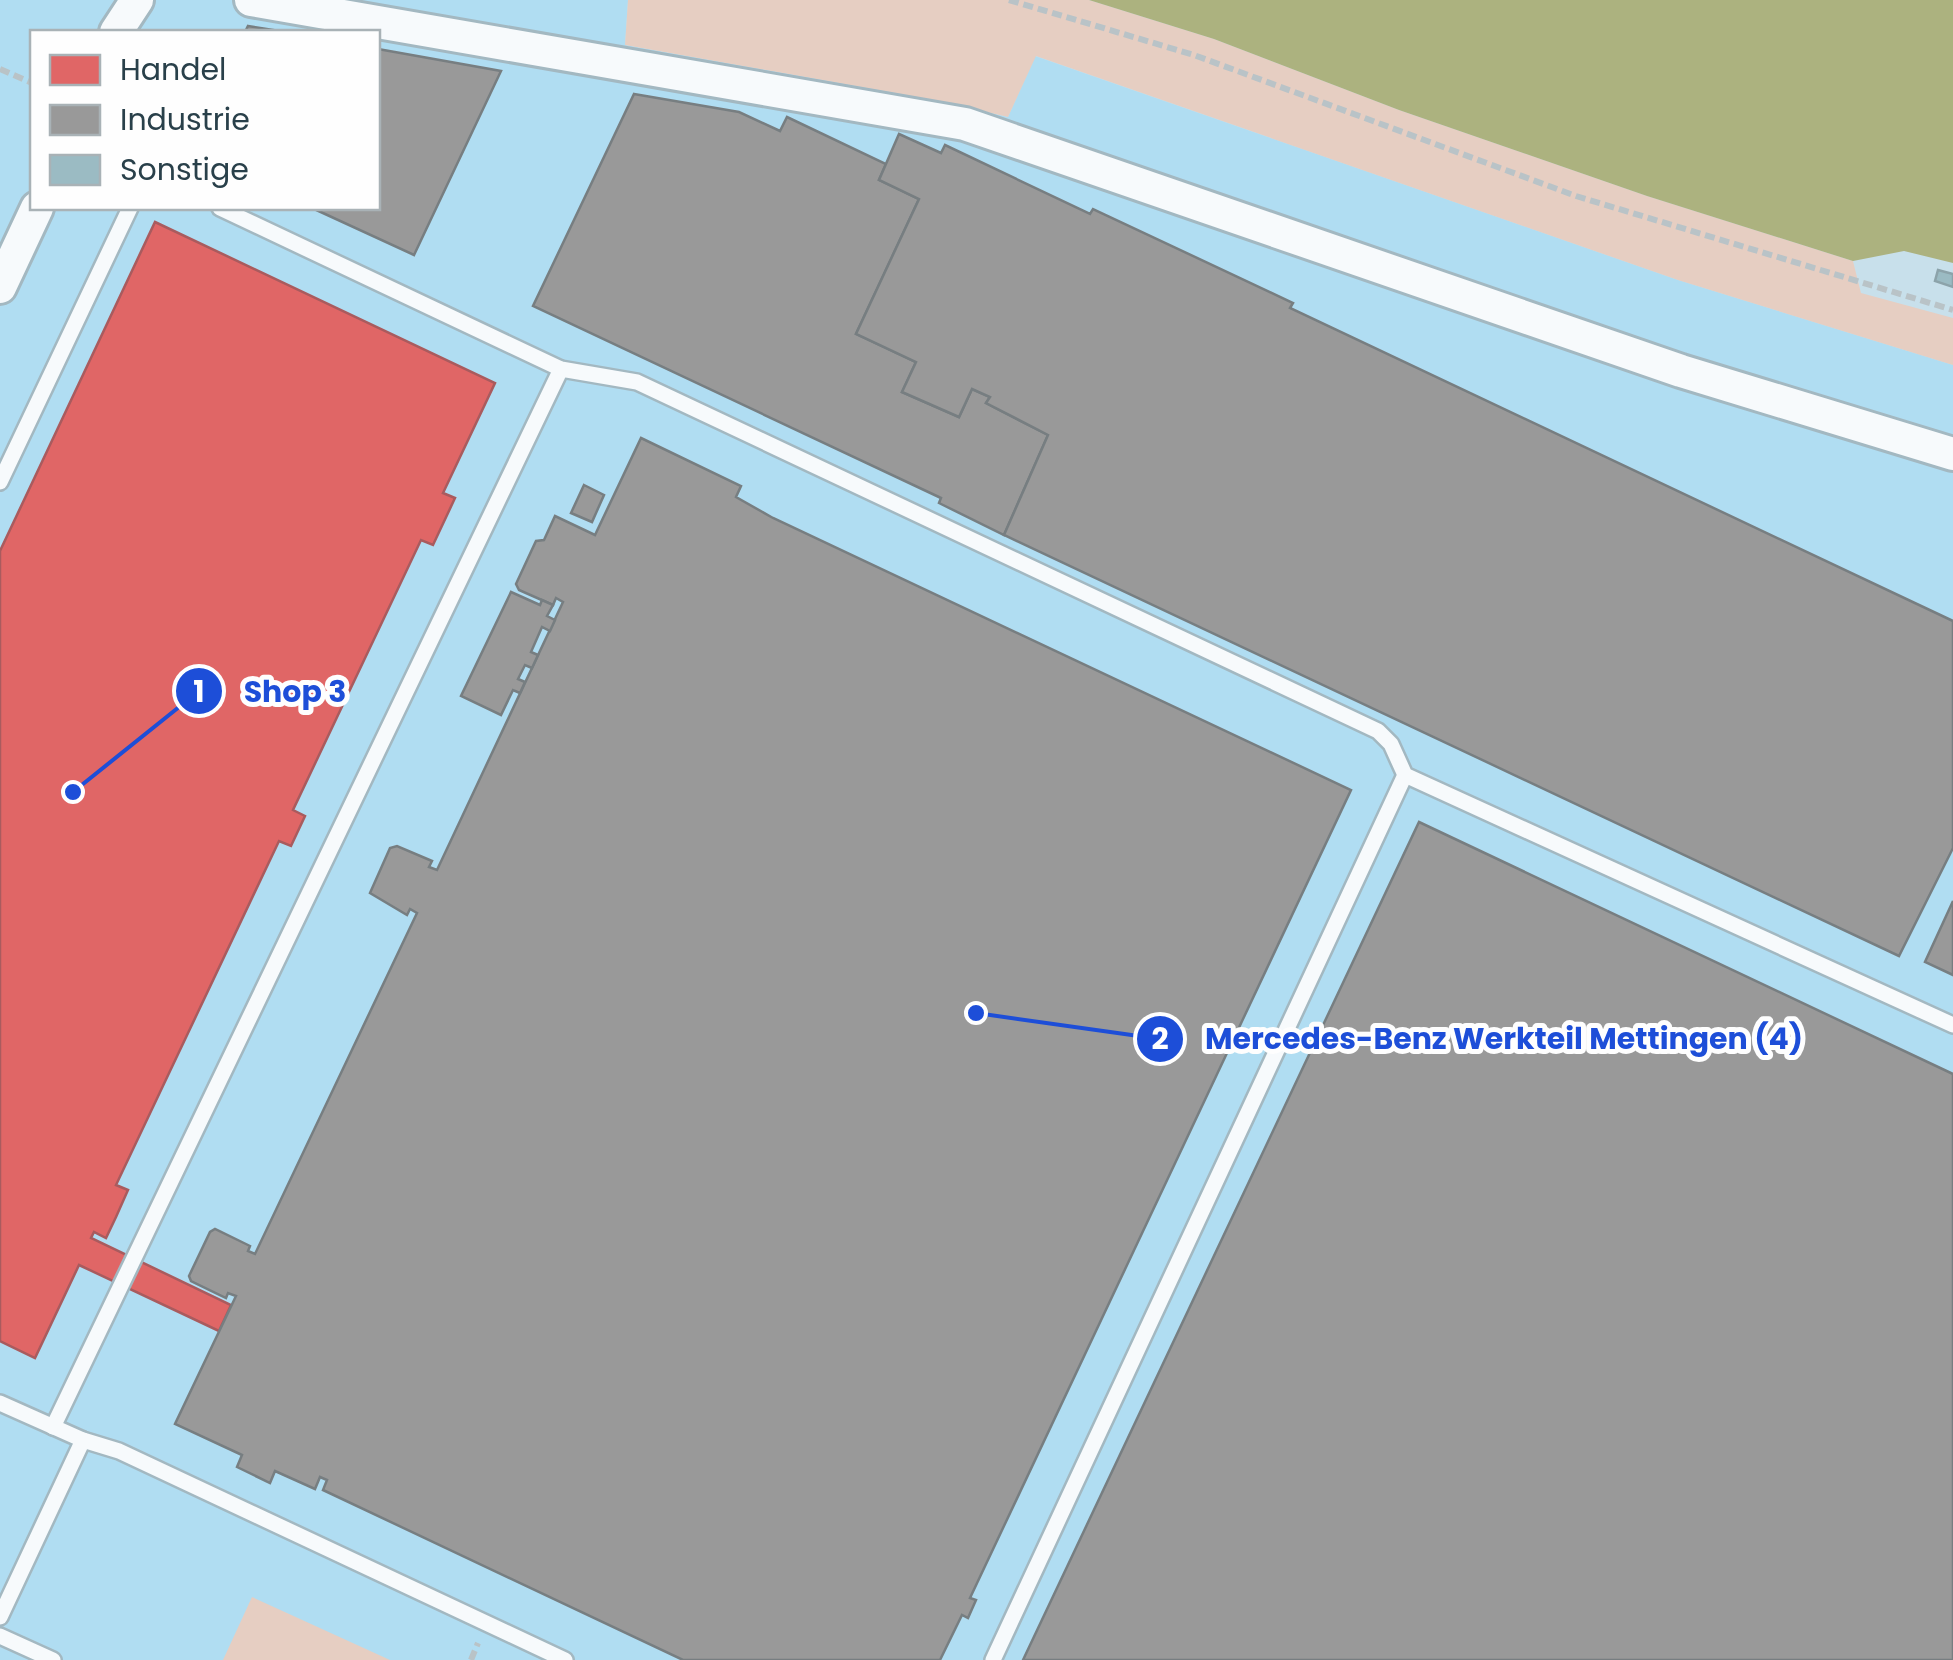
<svg xmlns="http://www.w3.org/2000/svg" width="1953" height="1660" viewBox="0 0 1953 1660" font-family="Poppins,sans-serif">
  <style>
    .built { fill: #b0ddf2; fill-rule: evenodd }
    .green { fill: #e6cec2 }
    .water { fill: #acb27f }
    .shops { fill: #e06666; stroke: #a95b5e; stroke-width: 2.5 }
    .industry { fill: #999; stroke: #777e81; stroke-width: 2.5 }
    .building { fill: #9bbbc3; stroke: #8ca3aa; stroke-width: 2.5 }
    .lines { fill: none; stroke-linecap: round; stroke-linejoin: round }
    .service-casing { stroke: #a3b8c1; stroke-width: 20 }
    .minor-casing { stroke: #a3b8c1; stroke-width: 38 }
    .path { stroke: #b9c3c7; stroke-width: 6; stroke-dasharray: 10 5; stroke-linecap: butt }
    .service { stroke: #f7fafc; stroke-width: 15 }
    .minor { stroke: #f7fafc; stroke-width: 32 }
    .leader { fill: none; stroke: #1d4ed8; stroke-width: 4 }
    .callout-dot { fill: #1d4ed8; stroke: #fefefe; stroke-width: 4 }
    .mark-label { font-size: 30px; text-anchor: middle; font-weight: bold; fill: #fff }
    .callout-label { font-size: 30px; text-anchor: middle; font-weight: bold; fill: #1d4ed8; stroke: #fefefe; stroke-width: 10; stroke-linejoin: round; paint-order: stroke }
  </style>
  <rect width="100%" height="100%" fill="#c8e0eb"/>
  <path class="built" d="M 0,0 L 628,0 L 625,45 L 940,101 L 1008,117 L 1035,56 L 1678,280 L 1953,365 L 1953,1660 L 0,1660 ZM 32,32 L 378,32 L 378,208 L 32,208 Z"/>
  <g class="green">
    <path d="M 628,0 L 1089,0 L 1214,39 L 1399,110 L 1647,196 L 1853,261 L 1861,293 L 1953,318 L 1953,365 L 1678,280 L 1036,56 L 1008,117 L 940,101 L 625,45 Z"/>
    <path d="M 252,1597 L 390,1660 L 223,1660 Z"/>
  </g>
  <path class="water" d="M 1089,0 L 1953,0 L 1953,263 L 1904,251 L 1853,261 L 1647,196 L 1399,110 L 1214,39 Z"/>
  <path class="shops" d="M 155,222 L 495,383 L 443,493 L 455,498 L 433,545 L 421,540 L 293,810 L 305,816 L 291,846 L 279,841 L 116,1185 L 128,1190 L 116,1217 L 106,1238 L 94,1232 L 91,1238 L 231,1305 L 219,1331 L 79,1265 L 35,1358 L 0,1341 L 0,551 Z"/>
  <g class="industry">
    <path d="M 248,26 L 286,32 L 245,32 Z"/>
    <path d="M 378,49 L 501,71 L 414,255 L 312,208 L 378,208 Z"/>
    <path d="M 634,94 L 739,112 L 780,131 L 787,117 L 886,164 L 879,180 L 919,199 L 856,334 L 916,362 L 902,392 L 959,417 L 972,389 L 990,397 L 986,403 L 1048,435 L 1004,535 L 939,503 L 941,498 L 533,306 Z"/>
    <path d="M 899,134 L 941,153 L 945,145 L 1090,214 L 1093,209 L 1293,303 L 1290,308 L 1953,621 L 1953,848 L 1899,956 L 1004,535 L 1048,435 L 986,403 L 990,397 L 972,389 L 959,417 L 902,392 L 916,362 L 856,334 L 919,199 L 879,180 Z"/>
    <path d="M 641,438 L 741,486 L 736,497 L 773,518 L 1351,790 L 970,1598 L 976,1600 L 968,1618 L 962,1615 L 940,1660 L 683,1660 L 323,1490 L 327,1480 L 320,1477 L 315,1489 L 275,1471 L 270,1483 L 237,1467 L 242,1455 L 175,1424 L 236,1296 L 228,1293 L 226,1298 L 191,1281 L 189,1276 L 210,1232 L 215,1229 L 250,1246 L 248,1251 L 255,1254 L 417,913 L 410,909 L 407,915 L 370,893 L 390,848 L 397,846 L 432,861 L 429,867 L 437,870 L 563,602 L 556,598 L 553,605 L 519,590 L 516,584 L 536,541 L 544,540 L 555,516 L 595,535 Z"/>
    <path d="M 584,485 L 604,495 L 592,522 L 571,513 Z"/>
    <path d="M 511,592 L 540,605 L 542,600 L 553,605 L 547,616 L 555,620 L 550,631 L 542,627 L 531,652 L 538,655 L 532,668 L 525,665 L 518,679 L 525,682 L 520,693 L 513,690 L 501,715 L 461,696 Z"/>
    <path d="M 1419,822 L 1953,1074 L 1953,1660 L 1023,1660 Z"/>
    <path d="M 1953,901 L 1953,975 L 1925,962 Z"/>
  </g>
  <path class="building" d="M 1938,270 L 1953,274 L 1953,287 L 1935,281 Z"/>
  <g class="lines">
    <defs>
      <g id="service">
        <path d="M 220,208 L 561,369 L 637,382 L 1378,731 L 1391,744 L 1405,775 L 1953,1025"/>
        <path d="M 0,482 L 130,208"/>
        <path d="M 0,1403 L 83,1440 L 119,1451 L 565,1660"/>
        <path d="M 53,1427 L 561,369"/>
        <path d="M 0,1617 L 83,1440"/>
        <path d="M 0,1636 L 53,1660"/>
        <path d="M 993,1660 L 1405,775"/>
      </g>
      <g id="minor">
        <path d="M 251,0 L 965,124 L 1681,371 L 1953,454"/>
        <path d="M 116,32 L 137,0"/>
        <path d="M 0,287 L 37,208"/>
      </g>
    </defs>
    <use href="#service" class="service-casing"/>
    <use href="#minor" class="minor-casing"/>
    <g class="path">
      <path d="M 1009,0 L 1194,55 L 1576,196 L 1953,310"/>
      <path d="M 0,69 L 32,83"/>
      <path d="M 471,1660 L 478,1643"/>
    </g>
    <use href="#service" class="service"/>
    <use href="#minor" class="minor"/>
  </g>
  <path class="leader" d="M73 792L199 691M976 1013L1160 1039"/>
  <g class="callout-dot">
    <circle cx="73" cy="792" r="10"/>
    <circle cx="976" cy="1013" r="10"/>
    <circle cx="199" cy="691" r="25"/>
    <circle cx="1160" cy="1039" r="25"/>
  </g>
  <g class="mark-label">
    <text x="199" y="702">1</text>
    <text x="1160" y="1049">2</text>
  </g>
  <g class="callout-label">
    <text x="295" y="702">Shop 3</text>
    <text x="1504" y="1049">Mercedes-Benz Werkteil Mettingen (4)</text>
  </g>
  <rect x="30" y="30" width="350" height="180" fill="#fefefe" stroke="#a9b2b6" stroke-width="2.5"/>
  <rect x="50" y="55" width="50" height="30" fill="#e06666" stroke="#a9b2b6" stroke-width="2.5"/>
  <text x="120" y="80" font-size="30" fill="#29404a">Handel</text>
  <rect x="50" y="105" width="50" height="30" fill="#999999" stroke="#a9b2b6" stroke-width="2.5"/>
  <text x="120" y="130" font-size="30" fill="#29404a">Industrie</text>
  <rect x="50" y="155" width="50" height="30" fill="#9bbbc3" stroke="#a9b2b6" stroke-width="2.5"/>
  <text x="120" y="180" font-size="30" fill="#29404a">Sonstige</text>
</svg>
